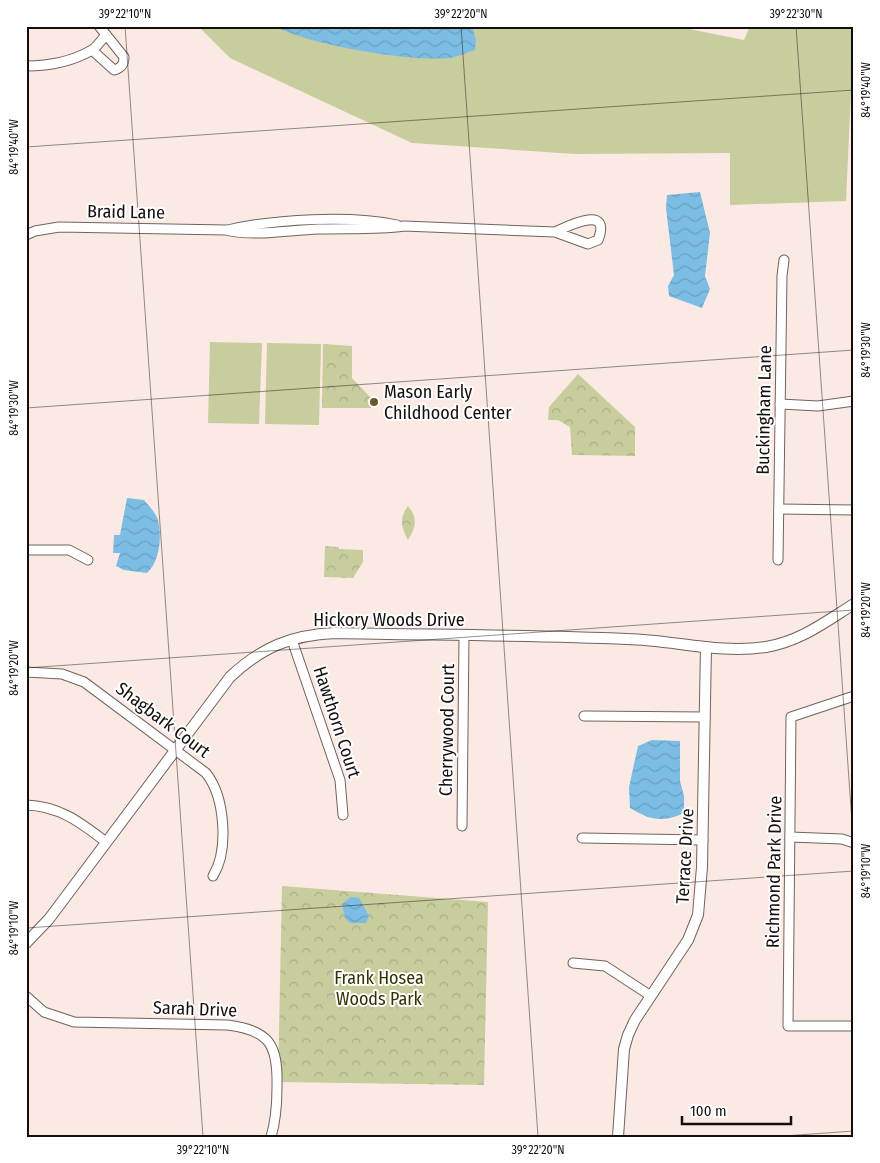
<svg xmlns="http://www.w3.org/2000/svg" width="880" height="1163" viewBox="0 0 880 1163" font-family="'Fira Sans Condensed',sans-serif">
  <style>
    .grass { fill: #c7cd9d }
    .park { fill: url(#park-crowns) }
    .water { fill: url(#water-waves) }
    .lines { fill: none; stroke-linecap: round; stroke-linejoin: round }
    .minor-casing { stroke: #71635d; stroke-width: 11 }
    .tertiary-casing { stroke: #71635d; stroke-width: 12 }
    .minor { stroke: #fff; stroke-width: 9 }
    .tertiary { stroke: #fff; stroke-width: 10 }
    .ticks { fill: none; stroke: #140e0c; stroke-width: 1; stroke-opacity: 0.45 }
    .poi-dot { fill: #685926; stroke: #fff; stroke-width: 2 }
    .labels { text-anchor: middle; stroke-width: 4; stroke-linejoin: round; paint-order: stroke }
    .street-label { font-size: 18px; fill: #140e0c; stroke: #fff }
    .poi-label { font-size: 18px; fill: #140e0c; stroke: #fff; text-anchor: start }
    .park-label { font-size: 18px; fill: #313400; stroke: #fff }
    .neatline { fill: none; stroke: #140e0c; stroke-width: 2 }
    .ticks-label { font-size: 12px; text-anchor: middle; fill: #140e0c }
  </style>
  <defs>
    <pattern id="park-crowns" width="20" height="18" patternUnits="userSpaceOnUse" patternTransform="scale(1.25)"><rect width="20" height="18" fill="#c7cd9d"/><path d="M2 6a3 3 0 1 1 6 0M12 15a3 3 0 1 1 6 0" fill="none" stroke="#aaaf86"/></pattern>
    <pattern id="water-waves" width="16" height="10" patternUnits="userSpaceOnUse" patternTransform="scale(1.25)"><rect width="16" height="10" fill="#7cbde5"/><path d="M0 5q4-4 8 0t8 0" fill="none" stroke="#6aa1c3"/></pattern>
  </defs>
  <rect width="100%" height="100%" fill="#fbeae4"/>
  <g class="grass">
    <path d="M 198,26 L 684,28 L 744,40 L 750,26 L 854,26 L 846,201 L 730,205 L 730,153 L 575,154 L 412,143 L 230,58 Z"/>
    <path d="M 210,342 L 262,343 L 259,424 L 208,423 Z"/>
    <path d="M 267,343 L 321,344 L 319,425 L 265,424 Z"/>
  </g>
  <g class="park">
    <path d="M 323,344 L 352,346 L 352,378 L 371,398 L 371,408 L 322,408 Z"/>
    <path d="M 578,374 L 635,427 L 635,456 L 572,455 L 570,427 L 558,420 L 548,420 L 549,407 Z"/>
    <path d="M 408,506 C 418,518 416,527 408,540 C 401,527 399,518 408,506 Z"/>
    <path d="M 325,546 L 339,547 L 339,549 L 363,550 L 363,562 L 353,578 L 324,577 Z"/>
    <path d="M 282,886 L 488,902 L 484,1085 L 278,1082 Z"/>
  </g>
  <g class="water">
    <path d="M 275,26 L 472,26 L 476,40 L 475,50 C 467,52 458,57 449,58 C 412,62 307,45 275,26 Z"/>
    <path d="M 700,192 L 710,233 L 705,276 L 710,289 L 702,308 L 669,296 L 668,286 L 674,275 L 666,208 L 667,195 Z"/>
    <path d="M 127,498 L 144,500 C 148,505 156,513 158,520 C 162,537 160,561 147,573 L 124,570 L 116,566 L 120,553 L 113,553 L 114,535 L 120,535 Z"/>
    <path d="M 652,740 L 680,741 L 680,781 L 684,796 L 684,813 C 662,823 650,820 630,808 L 629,787 L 638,746 Z"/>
    <path d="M 351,897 L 359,898 L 369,916 L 366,923 L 350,923 L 345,918 L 342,904 Z"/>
  </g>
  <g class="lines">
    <defs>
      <g id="minor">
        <path d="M 92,50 L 114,70 C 121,68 124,65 124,57 L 99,26"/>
        <path d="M 26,66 C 49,66 73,61 92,50 C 97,47 102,39 106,35"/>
        <path d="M 228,230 C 274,219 351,215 397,225"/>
        <path d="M 26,235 L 35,231 L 59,227 L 226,230 C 257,237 287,230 319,229 C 348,228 376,230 404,226 L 555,232 L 588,244 L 598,240 C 612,204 568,226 555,232"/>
        <path d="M 780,404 L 818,406 L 854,401"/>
        <path d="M 779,509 L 854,510"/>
        <path d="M 26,550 L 69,550 L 88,560"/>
        <path d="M 778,560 L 782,276 L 784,260"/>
        <path d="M 292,640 L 340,780 L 343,815"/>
        <path d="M 26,672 L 62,674 L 84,682 L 206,773 C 225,797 229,850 213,876"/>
        <path d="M 854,696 L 791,717 L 788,1026 L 854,1026"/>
        <path d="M 584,716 L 705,717"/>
        <path d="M 26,805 C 60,806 81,823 106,842"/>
        <path d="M 462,826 L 464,636"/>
        <path d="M 790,837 L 842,839 L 854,843"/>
        <path d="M 582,838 L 703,840"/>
        <path d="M 573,963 L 605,966 L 651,996"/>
        <path d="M 26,996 L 44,1012 L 74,1022 L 227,1025 C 270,1030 278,1045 277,1087 C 277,1104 276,1120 271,1137"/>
      </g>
      <g id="tertiary">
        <path d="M 26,943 L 49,919 L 230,677 C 262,647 291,635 335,633 C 432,635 530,635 627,639 C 673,640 720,654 766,647 C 801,641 825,622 854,604"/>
        <path d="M 618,1137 L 624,1049 L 628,1035 L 635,1020 L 688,940 L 698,915 L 702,867 L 706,647"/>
      </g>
    </defs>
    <use href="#minor" class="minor-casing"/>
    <use href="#tertiary" class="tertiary-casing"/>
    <use href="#minor" class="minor"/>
    <use href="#tertiary" class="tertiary"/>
  </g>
  <path class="ticks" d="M 125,26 L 203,1137M 461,26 L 538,1137M 796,26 L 854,851M 26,147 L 854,90M 26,408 L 854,350M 26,668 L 854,610M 26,928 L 854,871M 770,1137 L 854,1131"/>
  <circle class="poi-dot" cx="374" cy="402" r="5"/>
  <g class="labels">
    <g class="street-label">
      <text transform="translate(126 212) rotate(1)" y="6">Braid Lane</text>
      <text transform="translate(764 410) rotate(-89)" y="6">Buckingham Lane</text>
      <text x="389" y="626">Hickory Woods Drive</text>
      <text transform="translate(163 720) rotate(37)" y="6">Shagbark Court</text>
      <text transform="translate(337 722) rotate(72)" y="6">Hawthorn Court</text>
      <text transform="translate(447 730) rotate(-89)" y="6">Cherrywood Court</text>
      <text transform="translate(685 856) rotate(-87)" y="6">Terrace Drive</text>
      <text transform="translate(774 872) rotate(-89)" y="6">Richmond Park Drive</text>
      <text transform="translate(195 1009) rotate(2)" y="6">Sarah Drive</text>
    </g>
    <g class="poi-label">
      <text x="384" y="398">Mason Early<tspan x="384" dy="21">Childhood Center</tspan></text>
    </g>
    <g class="park-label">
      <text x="379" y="984">Frank Hosea<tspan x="379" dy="21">Woods Park</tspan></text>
    </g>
  </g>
  <rect width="880" height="1163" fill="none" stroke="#ffffff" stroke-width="55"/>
  <path d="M682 1116v8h109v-8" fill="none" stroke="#140e0c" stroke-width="2.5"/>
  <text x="690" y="1116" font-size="15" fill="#140e0c" stroke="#ffffff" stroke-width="4" paint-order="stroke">100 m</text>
  <rect x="28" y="28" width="824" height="1108" class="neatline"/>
  <g class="ticks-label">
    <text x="125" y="18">39°22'10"N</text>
    <text x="461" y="18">39°22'20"N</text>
    <text x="796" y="18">39°22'30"N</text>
    <text transform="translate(866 90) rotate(-90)" y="4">84°19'40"W</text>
    <text transform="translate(14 147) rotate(-90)" y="4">84°19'40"W</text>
    <text transform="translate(866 350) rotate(-90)" y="4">84°19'30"W</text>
    <text transform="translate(14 408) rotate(-90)" y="4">84°19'30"W</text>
    <text transform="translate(866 610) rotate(-90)" y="4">84°19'20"W</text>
    <text transform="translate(14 668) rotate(-90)" y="4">84°19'20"W</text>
    <text transform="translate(866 871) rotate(-90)" y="4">84°19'10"W</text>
    <text transform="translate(14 928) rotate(-90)" y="4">84°19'10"W</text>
    <text x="203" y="1154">39°22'10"N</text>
    <text x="538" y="1154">39°22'20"N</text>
  </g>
</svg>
